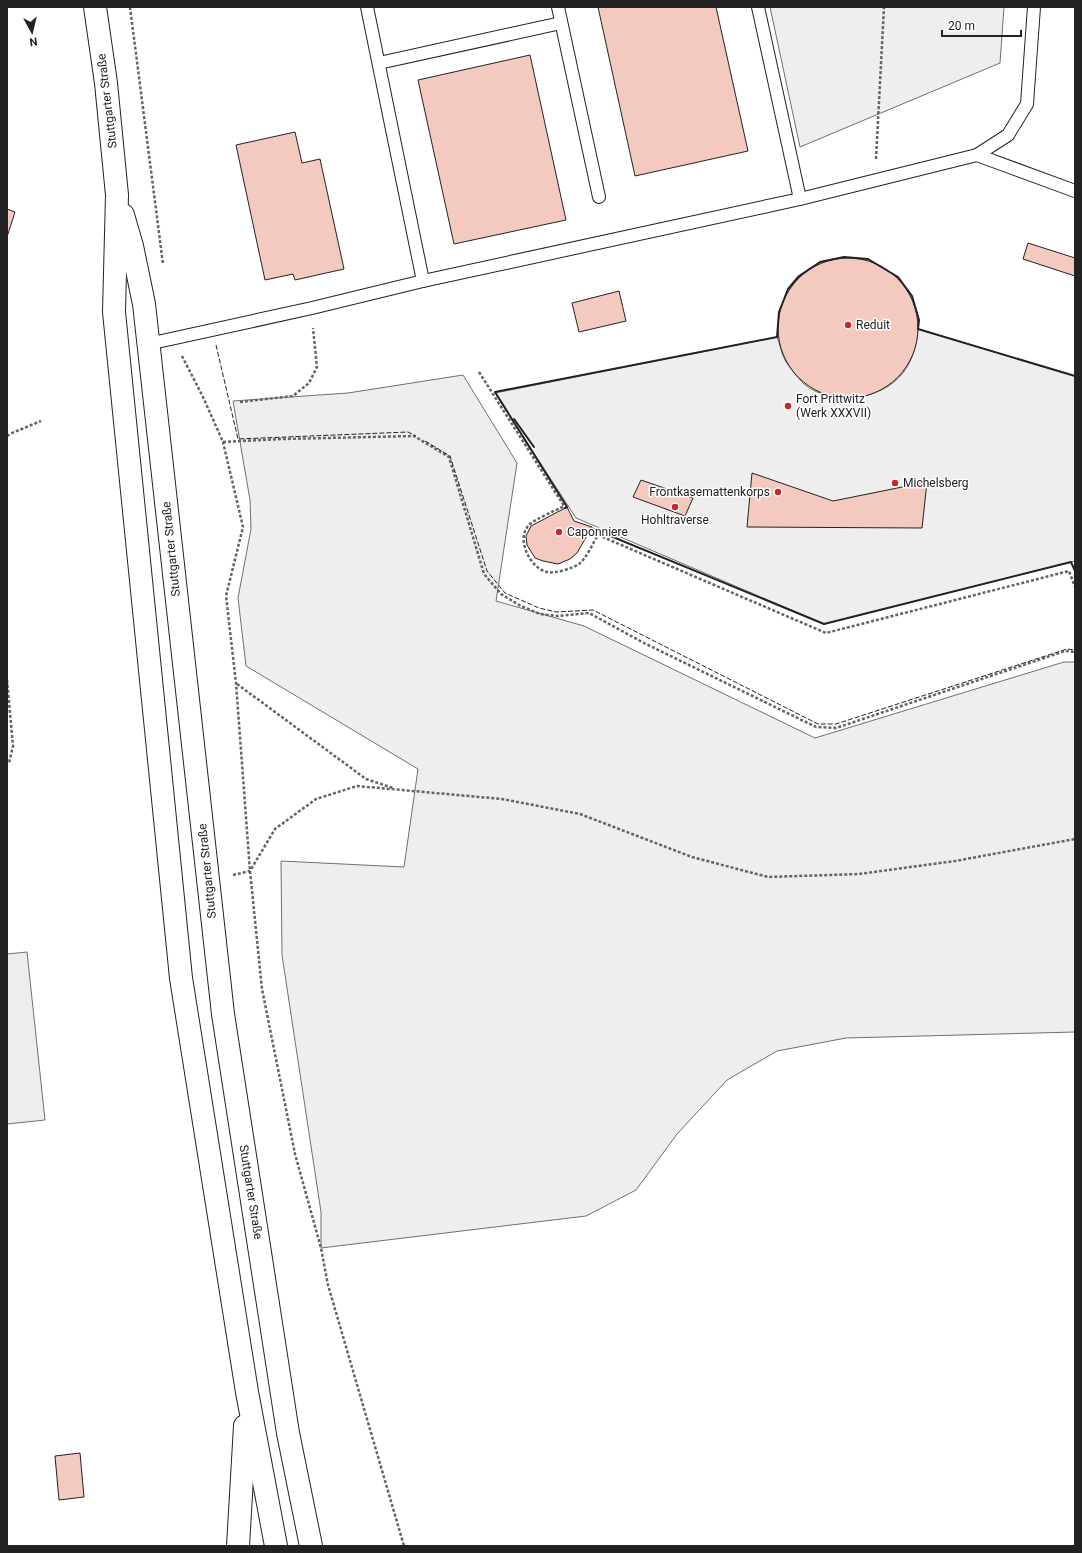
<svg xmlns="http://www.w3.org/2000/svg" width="1082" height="1553" viewBox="0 0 1082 1553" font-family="Roboto,sans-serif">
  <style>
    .green { fill: #eee; stroke: #6f6f6f }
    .parking { fill: #ededed; stroke: #6f6f6f }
    .building { fill: #f3c9c0; stroke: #222 }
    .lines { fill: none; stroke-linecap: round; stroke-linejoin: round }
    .lane-casing { stroke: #222; stroke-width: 14 }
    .secondary-casing { stroke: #222; stroke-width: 24 }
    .path { stroke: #646464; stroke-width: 2.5; stroke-dasharray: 3 2; stroke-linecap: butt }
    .lane { stroke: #fff; stroke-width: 12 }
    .secondary { stroke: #fff; stroke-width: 22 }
    .fence { stroke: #222; stroke-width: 1; stroke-dasharray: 5 2; stroke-linecap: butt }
    .wall { stroke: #222; stroke-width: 2 }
    .poi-dot { fill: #c62828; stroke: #fff; stroke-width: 1.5 }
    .labels { text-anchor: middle; stroke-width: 3; stroke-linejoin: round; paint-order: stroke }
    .street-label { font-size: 12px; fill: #222; stroke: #fff }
    .poi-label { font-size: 12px; fill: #222; stroke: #fff; text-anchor: start }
  </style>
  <rect width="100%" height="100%" fill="#fff"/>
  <g class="green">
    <path d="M 770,7 L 1004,7 L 1000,63 L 800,147 Z"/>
    <path d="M 918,329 L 1075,376 L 1075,561 L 824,624 L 576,518 L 495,393 L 777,337 C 780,344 781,353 785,360 C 788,366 799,379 804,384 C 833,408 888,400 907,367 C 914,355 917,343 918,329 Z"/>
    <path d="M 463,375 L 517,463 L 496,601 L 584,626 L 815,738 L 1064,662 L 1075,662 L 1075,1032 L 846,1038 L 777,1051 L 727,1080 L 677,1134 L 636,1190 L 586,1216 L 321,1248 L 321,1212 L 282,955 L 281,861 L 404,867 L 418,769 L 246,666 L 238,598 L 251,529 L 250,500 L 233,401 L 348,393 Z"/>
  </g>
  <path class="parking" d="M 27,952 L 45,1120 L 7,1124 L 7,954 Z"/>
  <g class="building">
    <path d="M 598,7 L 716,7 L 748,151 L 635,176 Z"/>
    <path d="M 530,55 L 566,220 L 454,244 L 418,80 Z"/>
    <path d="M 295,132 L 302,163 L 320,159 L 344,269 L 295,280 L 293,274 L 265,280 L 236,145 Z"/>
    <path d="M 7,209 L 15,212 L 7,237 Z"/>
    <path d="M 1028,243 L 1075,258 L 1075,276 L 1023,259 Z"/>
    <circle cx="848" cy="328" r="70"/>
    <path d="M 619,291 L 626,321 L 579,332 L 572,303 Z"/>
    <path d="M 752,473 L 833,501 L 927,482 L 922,528 L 747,527 Z"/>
    <path d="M 641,480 L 693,498 L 685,516 L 633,497 Z"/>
    <path d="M 567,507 L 574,521 L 592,527 L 577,553 L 570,559 L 558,564 L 543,561 L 535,558 L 527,545 L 526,536 L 531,526 Z"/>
    <path d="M 80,1453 L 84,1497 L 59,1500 L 55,1456 Z"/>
  </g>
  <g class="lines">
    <defs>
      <g id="lane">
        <path d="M 367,7 L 423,281 L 800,199 L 758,7"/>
        <path d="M 558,7 L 599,197"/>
        <path d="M 379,63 L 561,23"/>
        <path d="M 977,155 L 1008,135 L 1027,104 L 1034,7"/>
        <path d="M 800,199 L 977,155 L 1075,191"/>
        <path d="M 148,344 L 312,308 L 423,281"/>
      </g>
      <g id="secondary">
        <path d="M 95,7 L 106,83 L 117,195 L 114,312 L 181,978 L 247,1392 L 276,1546"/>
        <path d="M 123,215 L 132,246 L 144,304 L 223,1014 L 288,1433 L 311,1546"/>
        <path d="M 238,1546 L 245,1426"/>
      </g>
    </defs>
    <use href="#lane" class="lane-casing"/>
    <use href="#secondary" class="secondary-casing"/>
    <g class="path">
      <path d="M 130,7 L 163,264"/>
      <path d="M 876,159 L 884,7"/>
      <path d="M 182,356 L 203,397 L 223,442 L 243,527 L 226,596 L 236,683 L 250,871 L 262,989 L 295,1154 L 321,1248 L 328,1285 L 404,1546"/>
      <path d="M 479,372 L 564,506 C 557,510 533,520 529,525 C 515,539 531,569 547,572 C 555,574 573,568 579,564 C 586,559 593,543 598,535 L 826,633 L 1069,571 L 1075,587"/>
      <path d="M 240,402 L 293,396 L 309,383 L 317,367 L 313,328"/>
      <path d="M 7,436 L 12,433 L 41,421"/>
      <path d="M 223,442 L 283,439 L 414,436 L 449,457 L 484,574 L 501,594 L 519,605 L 540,614 L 558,616 L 589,613 L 644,643 L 816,727 L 836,728 L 1065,651 L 1075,652"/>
      <path d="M 7,680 L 13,746 L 9,763"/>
      <path d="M 237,684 L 366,779 L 393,788"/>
      <path d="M 233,875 L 250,871 L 275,829 L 316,799 L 357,786 L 502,799 L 580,814 L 692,857 L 768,877 L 859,874 L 955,861 L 1075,839"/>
    </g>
    <use href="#lane" class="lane"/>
    <use href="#secondary" class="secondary"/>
    <g class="fence">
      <path d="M 216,345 L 238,439 L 408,432 L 416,436"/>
      <path d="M 425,441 L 450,456 L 487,571 L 505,593 L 539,608 L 556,612 L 593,610 L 818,724 L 836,724 L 1067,649 L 1075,650"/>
    </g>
    <g class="wall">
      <path d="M 514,419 L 534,447"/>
      <path d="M 565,508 L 567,507 L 495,392 L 777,337 L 779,312 L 788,289 L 799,276 L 820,262 L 844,257 L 868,259 L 898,277 L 912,296 L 919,320 L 918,329 L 1075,376"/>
      <path d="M 591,528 L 824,624 L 1071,562 L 1075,571"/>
    </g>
  </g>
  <g class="poi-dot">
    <circle cx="848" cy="325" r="4"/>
    <circle cx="788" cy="406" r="4"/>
    <circle cx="895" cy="483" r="4"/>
    <circle cx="778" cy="492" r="4"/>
    <circle cx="675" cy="507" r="4"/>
    <circle cx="559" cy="532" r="4"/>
  </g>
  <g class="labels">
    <g class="street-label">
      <text transform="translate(107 101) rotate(-97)" y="4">Stuttgarter Straße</text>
      <text transform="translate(171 549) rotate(-96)" y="4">Stuttgarter Straße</text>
      <text transform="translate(207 871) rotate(-96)" y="4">Stuttgarter Straße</text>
      <text transform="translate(251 1192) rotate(81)" y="4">Stuttgarter Straße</text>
    </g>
    <g class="poi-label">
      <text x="856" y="329">Reduit</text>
      <text x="796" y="403">Fort Prittwitz<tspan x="796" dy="14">(Werk XXXVII)</tspan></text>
      <text x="903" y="487">Michelsberg</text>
      <text x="770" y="496" text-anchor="end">Frontkasemattenkorps</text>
      <text x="675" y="524" text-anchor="middle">Hohltraverse</text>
      <text x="567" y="536">Caponniere</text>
    </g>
  </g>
  <rect width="1082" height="1553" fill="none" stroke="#222222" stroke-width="16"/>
  <g transform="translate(32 32) rotate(172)" stroke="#ffffff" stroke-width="3" paint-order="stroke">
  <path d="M0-3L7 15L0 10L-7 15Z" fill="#222222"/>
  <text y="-6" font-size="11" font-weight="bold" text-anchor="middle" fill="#222222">N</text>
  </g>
  <path d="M942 30v6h79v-6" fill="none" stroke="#222222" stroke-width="2"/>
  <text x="948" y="30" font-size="12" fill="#222222" stroke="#ffffff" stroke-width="3" paint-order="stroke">20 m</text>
</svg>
